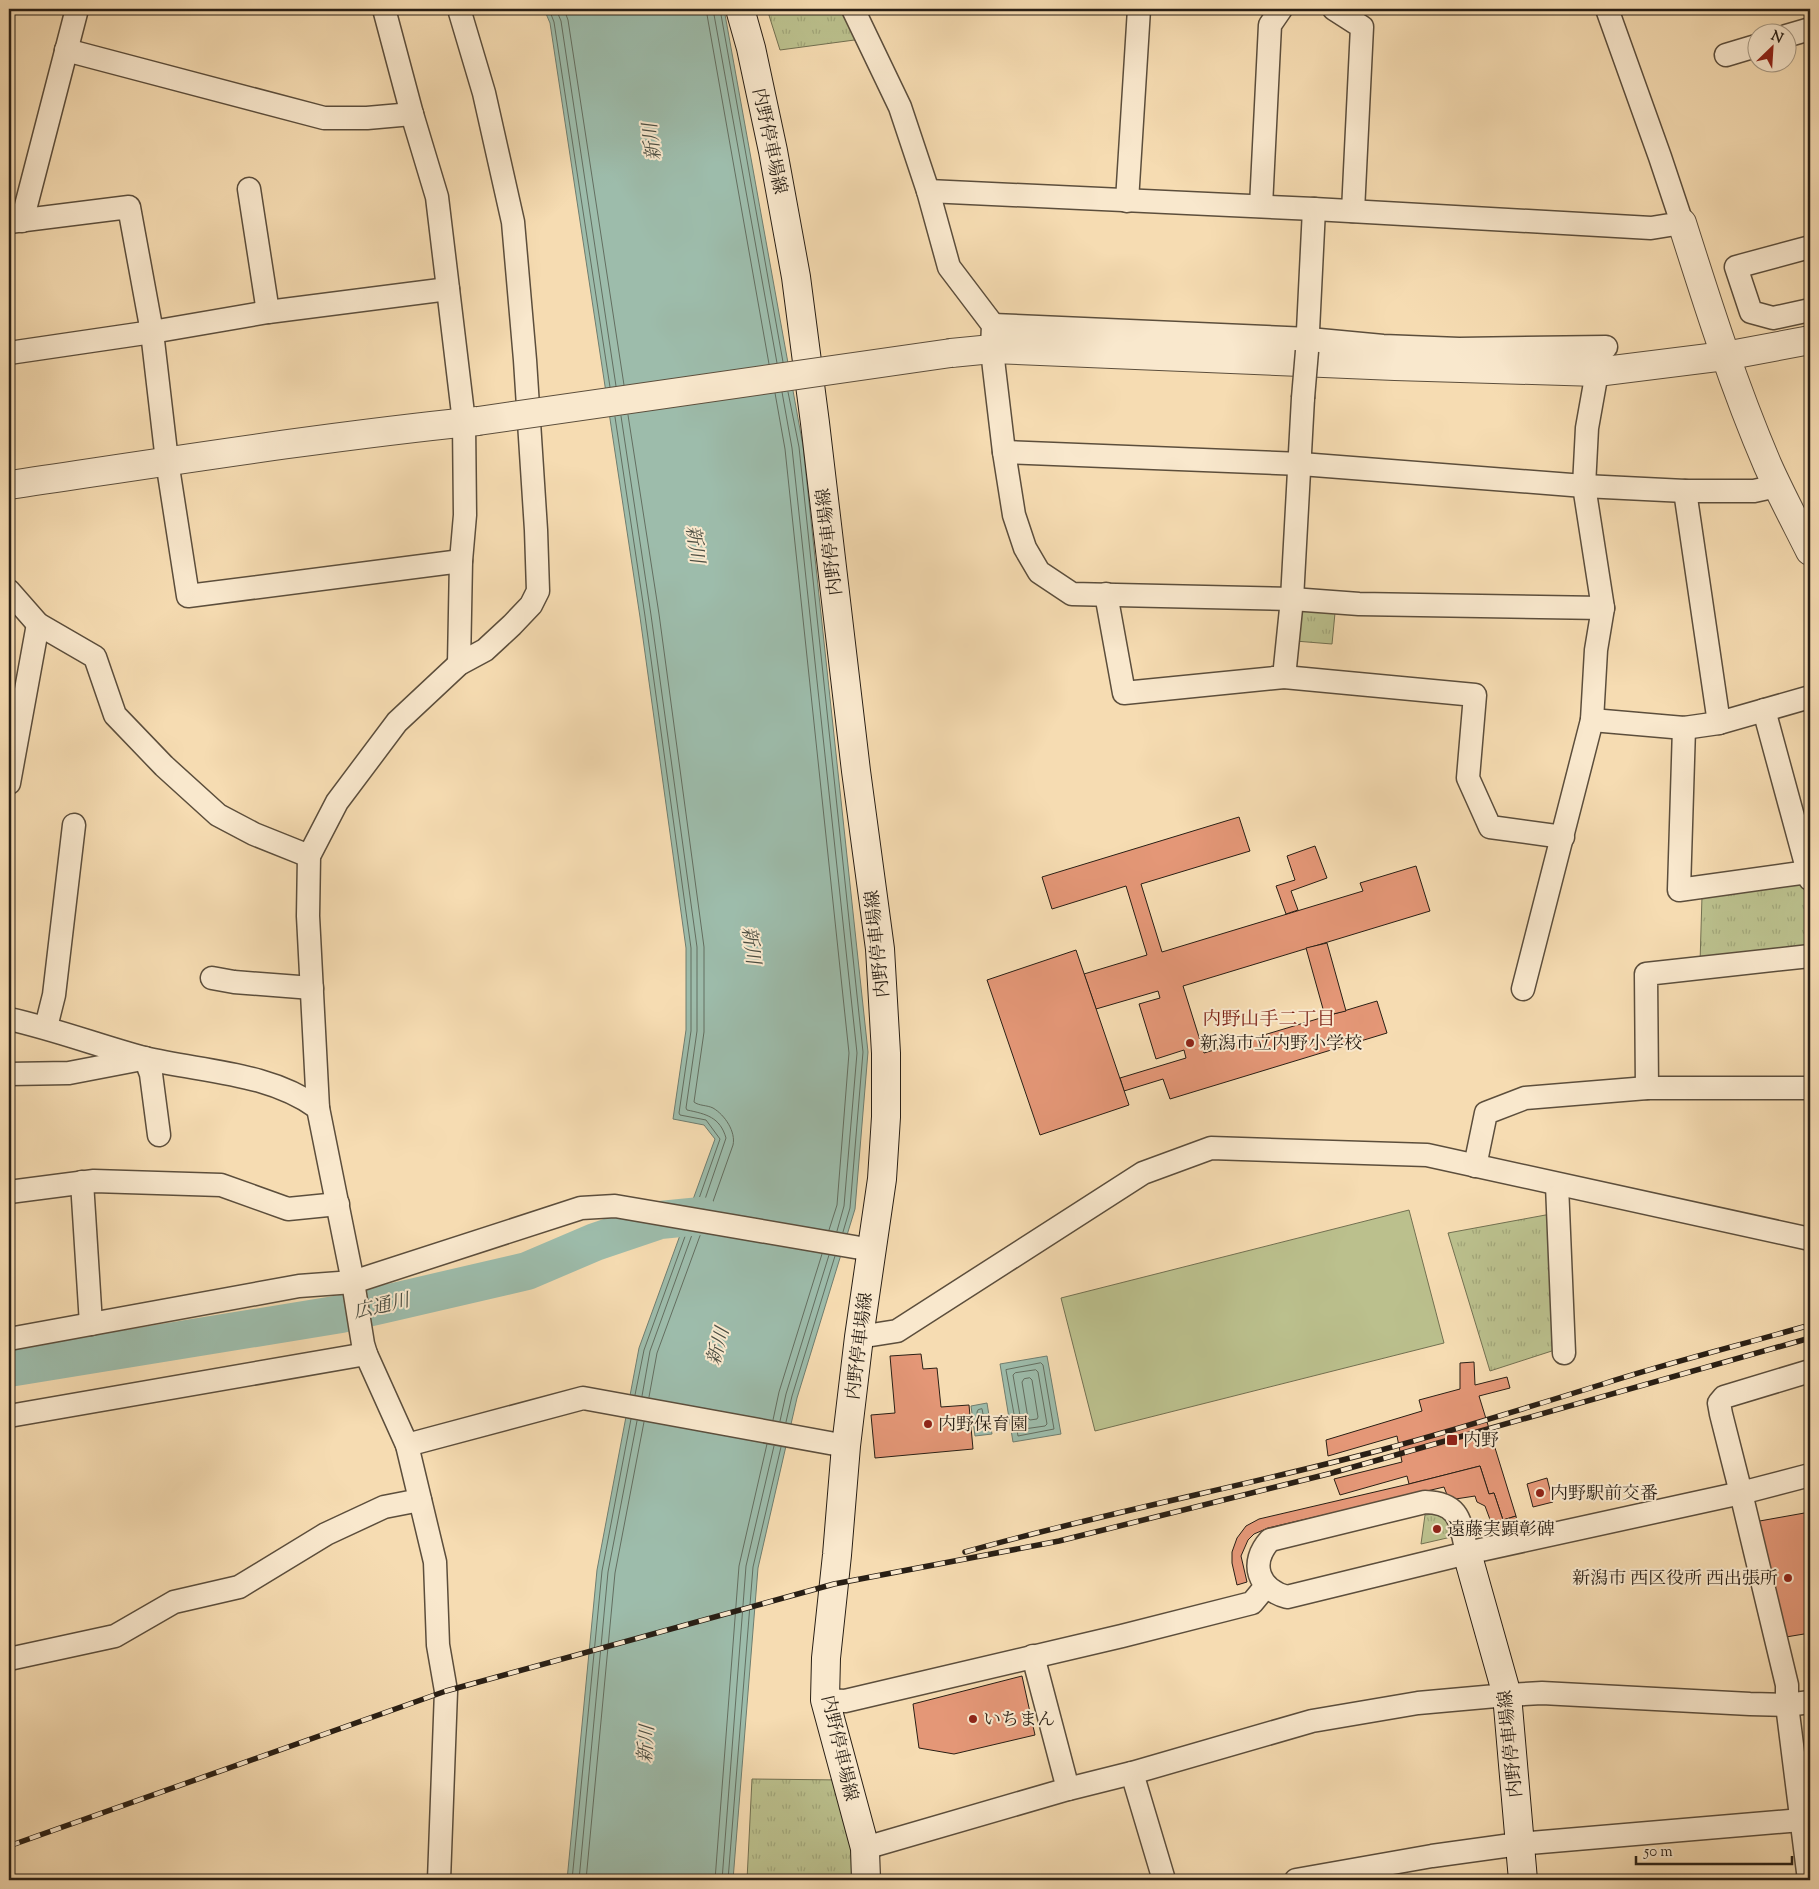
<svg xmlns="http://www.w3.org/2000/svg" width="1819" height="1889" viewBox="0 0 1819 1889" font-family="'Sorts Mill Goudy','Noto Serif JP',serif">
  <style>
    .grass { fill: #bbc08d; stroke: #727051 }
    .park { fill: url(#park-tufts); stroke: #727051 }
    .water { fill: #9dbcab; stroke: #6f7d6f }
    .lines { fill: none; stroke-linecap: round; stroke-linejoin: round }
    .shore { stroke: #636e60; stroke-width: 1 }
    .river { stroke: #9dbcab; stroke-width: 38 }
    .building { fill: #e49777; stroke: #291f15 }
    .minor-casing { stroke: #5c4e3c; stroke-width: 25 }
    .tertiary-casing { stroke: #5c4e3c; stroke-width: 30 }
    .secondary-casing { stroke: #291f15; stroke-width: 30 }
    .minor { stroke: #f9e8cd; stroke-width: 22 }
    .tertiary { stroke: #f9e8cd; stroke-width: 28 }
    .secondary { stroke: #f9e8cd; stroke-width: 28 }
    .rail-casing { stroke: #291f15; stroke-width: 5.5 }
    .rail { stroke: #f9e8cd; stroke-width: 4; stroke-dasharray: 11; stroke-linecap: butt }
    .minor-bridge-casing { stroke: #5c4e3c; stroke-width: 25; stroke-linecap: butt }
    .tertiary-bridge-casing { stroke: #5c4e3c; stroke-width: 30; stroke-linecap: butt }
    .minor-bridge { stroke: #f9e8cd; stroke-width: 22 }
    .tertiary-bridge { stroke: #f9e8cd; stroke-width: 28 }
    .poi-dot { fill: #8f2418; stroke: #f9e8cd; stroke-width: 2 }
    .labels { text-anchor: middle; stroke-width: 4; stroke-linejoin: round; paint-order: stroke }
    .street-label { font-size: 18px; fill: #291f15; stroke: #f9e8cd }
    .poi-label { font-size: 18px; fill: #291f15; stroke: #f9e8cd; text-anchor: start }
    .water-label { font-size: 19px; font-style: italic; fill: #4c4e42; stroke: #f9e8cd }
    .neighbourhood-label { font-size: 19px; fill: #7a1f14; stroke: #f9e8cd }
  </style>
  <defs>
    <pattern id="park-tufts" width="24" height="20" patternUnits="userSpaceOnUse" patternTransform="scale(1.25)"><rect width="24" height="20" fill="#bbc08d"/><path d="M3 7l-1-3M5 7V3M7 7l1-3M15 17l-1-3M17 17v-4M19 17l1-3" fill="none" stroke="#a1a579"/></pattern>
  </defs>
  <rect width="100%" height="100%" fill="#f6dcb2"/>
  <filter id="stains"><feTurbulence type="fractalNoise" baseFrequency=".004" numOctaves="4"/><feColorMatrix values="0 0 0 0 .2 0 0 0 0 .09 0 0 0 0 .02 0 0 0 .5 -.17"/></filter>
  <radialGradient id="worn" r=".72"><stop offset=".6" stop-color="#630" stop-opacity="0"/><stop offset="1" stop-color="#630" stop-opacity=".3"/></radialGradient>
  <path class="grass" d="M 1409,1210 L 1444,1343 L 1095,1431 L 1061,1298 Z"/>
  <g class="park">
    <path d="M 767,9 L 847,9 L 862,39 L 780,50 Z"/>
    <path d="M 1298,610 L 1335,613 L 1332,644 L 1295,641 Z"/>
    <path d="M 1804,881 L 1810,902 L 1810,949 L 1700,963 L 1702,896 Z"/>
    <path d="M 1551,1214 L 1558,1349 L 1490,1371 L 1448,1233 Z"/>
    <path d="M 1434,1514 C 1446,1518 1453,1525 1460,1535 L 1421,1544 L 1425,1515 Z"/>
    <path d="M 752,1779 L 844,1780 L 862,1880 L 747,1880 Z"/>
  </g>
  <g class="water">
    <path d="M 544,9 L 724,9 L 803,446 L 868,1052 L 855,1209 L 797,1398 L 758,1568 L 733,1880 L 567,1880 L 597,1570 L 639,1348 L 715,1139 L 704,1125 L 673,1119 L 686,1030 L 686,948 L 640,617 L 550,23 Z"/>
    <path d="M 1047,1356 L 1061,1434 L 1013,1442 L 1000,1364 Z"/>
    <path d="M 987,1403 L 992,1434 L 975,1436 L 971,1406 Z"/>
  </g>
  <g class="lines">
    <g class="shore">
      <path d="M 549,9 L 554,22 L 610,387"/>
      <path d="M 556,9 L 561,21 L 616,386"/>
      <path d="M 564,9 L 568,20 L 624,385"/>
      <path d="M 706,9 L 769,364"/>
      <path d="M 713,9 L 777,363"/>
      <path d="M 720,9 L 783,362"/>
      <path d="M 782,392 L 792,448 L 857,1053 L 844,1206 L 837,1231"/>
      <path d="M 788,392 L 799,447 L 863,1052 L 850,1208 L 843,1232"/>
      <path d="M 775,393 L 785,449 L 849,1053 L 837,1205 L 829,1230"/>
      <path d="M 628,415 L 659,614 L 704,947 L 704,1032 L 694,1102 C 699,1106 707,1105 713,1108 C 725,1115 736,1132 733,1145 L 710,1210"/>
      <path d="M 621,416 L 651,615 L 697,947 L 697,1031 L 686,1108 L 687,1110 C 706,1114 720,1117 726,1138 L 702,1208"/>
      <path d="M 615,417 L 645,616 L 691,948 L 691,1031 L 679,1113 L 680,1115 L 706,1120 L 720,1139 L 696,1207"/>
      <path d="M 1041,1363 L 1043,1365 L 1054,1429 L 1018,1436 L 1006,1370 Z"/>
      <path d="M 1036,1370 L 1038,1372 L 1047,1424 L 1045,1426 L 1024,1429 L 1022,1427 L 1013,1375 L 1015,1373 Z"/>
      <path d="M 1030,1378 L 1032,1380 L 1038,1417 L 1037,1419 L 1030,1420 L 1028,1418 L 1022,1382 L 1024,1379 Z"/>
      <path d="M 635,1395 L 644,1350 L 687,1231"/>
      <path d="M 642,1396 L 650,1351 L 693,1232"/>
      <path d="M 649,1397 L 657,1353 L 701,1233"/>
      <path d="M 982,1409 L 986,1428 L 981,1430 L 979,1428 L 977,1412 L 978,1410 Z"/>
      <path d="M 773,1420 L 779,1392 L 822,1254"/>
      <path d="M 780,1421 L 786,1394 L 829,1255"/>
      <path d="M 786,1422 L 792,1396 L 835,1256"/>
      <path d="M 572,1880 L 602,1571 L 631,1419"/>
      <path d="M 579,1880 L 608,1572 L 637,1421"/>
      <path d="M 586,1880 L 615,1573 L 644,1422"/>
      <path d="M 715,1880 L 739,1566 L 767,1444"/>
      <path d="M 722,1880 L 746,1566 L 774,1446"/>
      <path d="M 728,1880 L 753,1567 L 781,1447"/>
    </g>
    <path class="river" d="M 9,1368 L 341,1314 L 398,1301 L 527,1271 L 595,1242 L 660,1220 L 701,1216"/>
  </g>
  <g class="building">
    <path d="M 1239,817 L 1250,851 L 1141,884 L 1162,952 L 1363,891 L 1360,883 L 1416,866 L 1430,911 L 1183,986 L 1204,1053 L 1377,1001 L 1387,1033 L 1170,1099 L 1163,1079 L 1124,1091 L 1120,1078 L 1186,1058 L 1184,1050 L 1156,1059 L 1139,1004 L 1160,998 L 1158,991 L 1096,1009 L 1084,974 L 1147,955 L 1126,886 L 1052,909 L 1042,877 Z"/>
    <path d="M 1315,846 L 1327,878 L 1291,891 L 1298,910 L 1286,914 L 1276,886 L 1295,880 L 1287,856 Z"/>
    <path d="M 1327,943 L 1346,1011 L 1325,1016 L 1306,948 Z"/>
    <path d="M 1076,950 L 1129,1105 L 1040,1135 L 987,980 Z"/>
    <path d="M 921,1354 L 923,1369 L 937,1368 L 941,1407 L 969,1405 L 973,1449 L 875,1458 L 871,1415 L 895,1413 L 890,1356 Z"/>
    <path d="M 1474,1362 L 1475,1385 L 1507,1377 L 1510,1388 L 1479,1396 L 1516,1516 L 1503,1520 L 1494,1493 L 1489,1494 L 1480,1466 L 1409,1484 L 1407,1476 L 1340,1495 L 1334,1479 L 1402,1462 L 1397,1436 L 1328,1456 L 1326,1440 L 1422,1411 L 1419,1400 L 1460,1389 L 1460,1363 Z"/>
    <path d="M 1480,1466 L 1489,1494 L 1494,1493 L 1503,1520 L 1516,1516 L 1518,1528 L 1495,1533 L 1485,1506 L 1477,1502 L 1475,1496 L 1449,1500 L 1444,1487 L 1268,1528 L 1254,1534 L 1248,1540 L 1241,1556 L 1247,1582 L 1237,1585 L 1232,1563 L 1232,1552 L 1237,1538 L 1246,1526 L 1259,1519 L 1409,1484 Z"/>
    <path d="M 1547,1478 L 1553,1502 L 1533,1507 L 1527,1484 Z"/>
    <path d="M 1810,1512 L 1810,1633 L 1780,1638 L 1754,1522 Z"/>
    <path d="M 1022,1676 L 1035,1735 L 954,1754 L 919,1748 L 913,1704 Z"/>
  </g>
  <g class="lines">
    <defs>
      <g id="minor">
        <path d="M 384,9 L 412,114 L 437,197 L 464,422 L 465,515 L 461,561 L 459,664"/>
        <path d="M 853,9 L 900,107 L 928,191 L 949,267 L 993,325 L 992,349 L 994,368 L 1004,452 L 1014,515 L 1025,548 L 1039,572 L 1072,594 L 1292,599 L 1359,604 L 1603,608"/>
        <path d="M 1334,9 L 1362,27 L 1353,211"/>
        <path d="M 1786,36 L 1810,29"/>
        <path d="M 66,50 L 324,118 L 367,118 L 412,114"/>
        <path d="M 1726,55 L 1756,46"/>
        <path d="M 249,189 L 268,312"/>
        <path d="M 928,191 L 1314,209 L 1651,228 L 1682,223 L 1660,157 L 1607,9"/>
        <path d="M 1127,201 L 1139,9"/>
        <path d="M 1261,206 L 1270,25 L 1281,9"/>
        <path d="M 22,221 L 77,9"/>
        <path d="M 9,222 L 129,207 L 152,332 L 167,461 L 188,596 L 461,561"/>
        <path d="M 1810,247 L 1736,267 L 1751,312 L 1773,318 L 1810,310"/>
        <path d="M 993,325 L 1309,339 L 1383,346 L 1459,349 L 1606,347"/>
        <path d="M 1307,351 L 1314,209"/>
        <path d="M 9,353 L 152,332 L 268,312 L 448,289"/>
        <path d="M 1004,452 L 1301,464 L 1584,486 L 1685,491 L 1754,491 L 1777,486"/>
        <path d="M 1685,491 L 1719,723"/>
        <path d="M 9,591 L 38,624 L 95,657 L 115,715 L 164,766 L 218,815 L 254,834 L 309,856"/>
        <path d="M 1106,594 L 1124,693 L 1284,677 L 1292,599 L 1303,398"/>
        <path d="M 1284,677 L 1475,695 L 1468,778 L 1490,827 L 1563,837"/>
        <path d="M 1764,710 L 1810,879"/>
        <path d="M 1592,720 L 1684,728 L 1719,723 L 1810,697"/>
        <path d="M 1684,728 L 1679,890 L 1808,872"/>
        <path d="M 9,783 L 38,624"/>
        <path d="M 212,978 L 234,982 L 312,988"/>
        <path d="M 1523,989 L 1592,720 L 1596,650 L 1603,608 L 1584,486 L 1587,428 L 1597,372"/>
        <path d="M 9,1019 C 55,1029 99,1046 144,1058 C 203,1072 268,1072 318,1108"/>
        <path d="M 46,1027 L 54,995 L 74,825"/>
        <path d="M 145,1058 L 151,1074 L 159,1135"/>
        <path d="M 9,1074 L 69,1073 L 142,1059"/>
        <path d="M 1647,1088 L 1646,974 L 1810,956"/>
        <path d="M 1475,1166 L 1486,1113 L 1525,1098 L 1647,1088 L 1810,1088"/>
        <path d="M 82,1182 L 91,1324"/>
        <path d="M 1557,1185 L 1564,1353"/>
        <path d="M 9,1192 L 94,1181 L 221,1185 L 288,1209 L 338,1204"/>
        <path d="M 859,1337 L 897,1331 L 1143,1173 L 1211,1148 L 1427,1155 L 1810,1239"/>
        <path d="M 9,1339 L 299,1286 L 353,1282 L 581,1208 L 615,1206 L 872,1250"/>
        <path d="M 9,1416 L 366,1354"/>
        <path d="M 407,1445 L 583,1398 L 846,1446"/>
        <path d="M 1467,1553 C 1460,1524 1462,1503 1425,1502 L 1270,1540 C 1249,1563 1258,1589 1287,1597 L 1467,1553 L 1741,1493 L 1810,1475"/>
        <path d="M 1033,1656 L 1068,1789"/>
        <path d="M 9,1659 L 115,1636 L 174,1602 L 239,1587 L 326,1534 L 384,1507 L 420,1500"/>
        <path d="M 825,1700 L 845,1701 L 1122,1636 L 1252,1603 L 1266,1586"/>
        <path d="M 1132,1773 L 1164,1880"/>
        <path d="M 865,1848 L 1068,1789 L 1132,1773 L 1312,1721 L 1418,1703 L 1507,1695 L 1542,1693 L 1750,1704 L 1787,1705 L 1810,1702"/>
        <path d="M 439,1880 L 446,1691 L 438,1645 L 435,1562 L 407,1445 L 366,1354 L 363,1344 L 353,1282 L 318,1108 L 308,916 L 309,856 L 337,802 L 397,722 L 459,664 L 485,650 L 512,625 L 531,605 L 538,591 L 536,530 L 525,360 L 513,222 L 484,93 L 459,9"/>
        <path d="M 1296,1880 L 1432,1856 L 1519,1844 L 1801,1820"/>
        <path d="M 1809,1880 L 1787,1705 L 1787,1685 L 1741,1493 L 1721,1414 L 1719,1403 L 1724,1397 L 1810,1371"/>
      </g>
      <g id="tertiary">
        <path d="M 1682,223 C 1708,305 1734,387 1768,466 C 1781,495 1796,523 1810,551"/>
        <path d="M 951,353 L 992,349 L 1395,366 L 1597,372 L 1725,356 L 1810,340"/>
        <path d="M 9,485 C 165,462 321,437 478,421"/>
      </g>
      <g id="secondary">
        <path d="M 740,9 L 751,48 L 773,151 L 796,277 L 815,423 L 856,771 L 880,949 L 886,1053 L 886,1117 L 882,1179 L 859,1337 L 846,1446 L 837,1555 L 826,1658 L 825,1700 L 865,1848 L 866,1880"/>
        <path d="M 1467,1553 L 1507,1695 L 1523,1880"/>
      </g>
    </defs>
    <use href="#minor" class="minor-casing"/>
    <use href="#tertiary" class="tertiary-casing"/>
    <use href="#secondary" class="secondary-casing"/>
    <use href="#minor" class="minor"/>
    <use href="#tertiary" class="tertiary"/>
    <use href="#secondary" class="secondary"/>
    <defs>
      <g id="rail">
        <path d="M 965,1552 C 1096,1515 1230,1489 1362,1455 C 1443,1434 1523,1409 1603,1384 C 1671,1362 1741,1345 1810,1325"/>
        <path d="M 9,1846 L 446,1691 L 834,1584 L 1059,1541 L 1332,1473 L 1810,1338"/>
      </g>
    </defs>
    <use href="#rail" class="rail-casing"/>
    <use href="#rail" class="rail"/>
    <defs>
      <path id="minor-bridge" d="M 1303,398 L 1307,351"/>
      <path id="tertiary-bridge" d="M 478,421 L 951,353"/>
    </defs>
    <use href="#minor-bridge" class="minor-bridge-casing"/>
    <use href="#tertiary-bridge" class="tertiary-bridge-casing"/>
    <use href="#minor-bridge" class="minor-bridge"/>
    <use href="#tertiary-bridge" class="tertiary-bridge"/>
  </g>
  <g class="poi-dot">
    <circle cx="1190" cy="1043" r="5"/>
    <circle cx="928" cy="1424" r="5"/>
    <rect x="1446" y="1434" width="12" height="12" rx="2.5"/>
    <circle cx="1540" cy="1493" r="5"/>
    <circle cx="1437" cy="1529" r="5"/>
    <circle cx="1788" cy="1578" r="5"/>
    <circle cx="973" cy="1719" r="5"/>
  </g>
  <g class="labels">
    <g class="street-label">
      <text transform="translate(770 141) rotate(78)" y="6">内野停車場線</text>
      <text transform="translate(829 542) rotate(-97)" y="6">内野停車場線</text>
      <text transform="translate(877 944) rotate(-96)" y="6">内野停車場線</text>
      <text transform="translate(859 1346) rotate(-83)" y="6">内野停車場線</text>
      <text transform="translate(1510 1744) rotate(-96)" y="6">内野停車場線</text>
      <text transform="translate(840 1748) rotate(77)" y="6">内野停車場線</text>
    </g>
    <g class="poi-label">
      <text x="1200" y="1049">新潟市立内野小学校</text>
      <text x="938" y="1430">内野保育園</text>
      <text x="1463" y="1446">内野</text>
      <text x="1550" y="1499">内野駅前交番</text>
      <text x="1447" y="1535">遠藤実顕彰碑</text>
      <text x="1778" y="1584" text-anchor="end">新潟市 西区役所 西出張所</text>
      <text x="983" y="1725">いちまん</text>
    </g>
    <g class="water-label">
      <text transform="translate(651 142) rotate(-97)" y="7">新川</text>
      <text transform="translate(696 544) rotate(82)" y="7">新川</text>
      <text transform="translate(752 945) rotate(82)" y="7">新川</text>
      <text transform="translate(381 1305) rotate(-13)" y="7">広通川</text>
      <text transform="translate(717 1346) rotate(-75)" y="7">新川</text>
      <text transform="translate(645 1744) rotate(-86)" y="7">新川</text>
    </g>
    <g class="neighbourhood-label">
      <text x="1269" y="1025">内野山手二丁目</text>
    </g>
  </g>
  <rect width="1819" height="1889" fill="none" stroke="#f6dcb2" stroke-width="30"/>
  <rect x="10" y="10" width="1799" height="1869" fill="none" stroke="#291f15" stroke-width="2.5"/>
  <rect x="15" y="15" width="1789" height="1859" fill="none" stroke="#291f15"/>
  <g transform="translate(1772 48) rotate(25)"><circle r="24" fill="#f9e8cd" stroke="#a69883"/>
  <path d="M0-4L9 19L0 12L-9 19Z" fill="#8f2418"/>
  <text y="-8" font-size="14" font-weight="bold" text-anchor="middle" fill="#291f15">N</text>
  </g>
  <path d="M1636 1856v8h156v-8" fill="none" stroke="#291f15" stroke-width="2.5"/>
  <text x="1644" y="1856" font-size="15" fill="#291f15" stroke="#f9e8cd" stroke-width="4" paint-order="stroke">50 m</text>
  <rect width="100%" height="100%" filter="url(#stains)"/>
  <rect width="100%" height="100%" fill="url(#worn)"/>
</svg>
